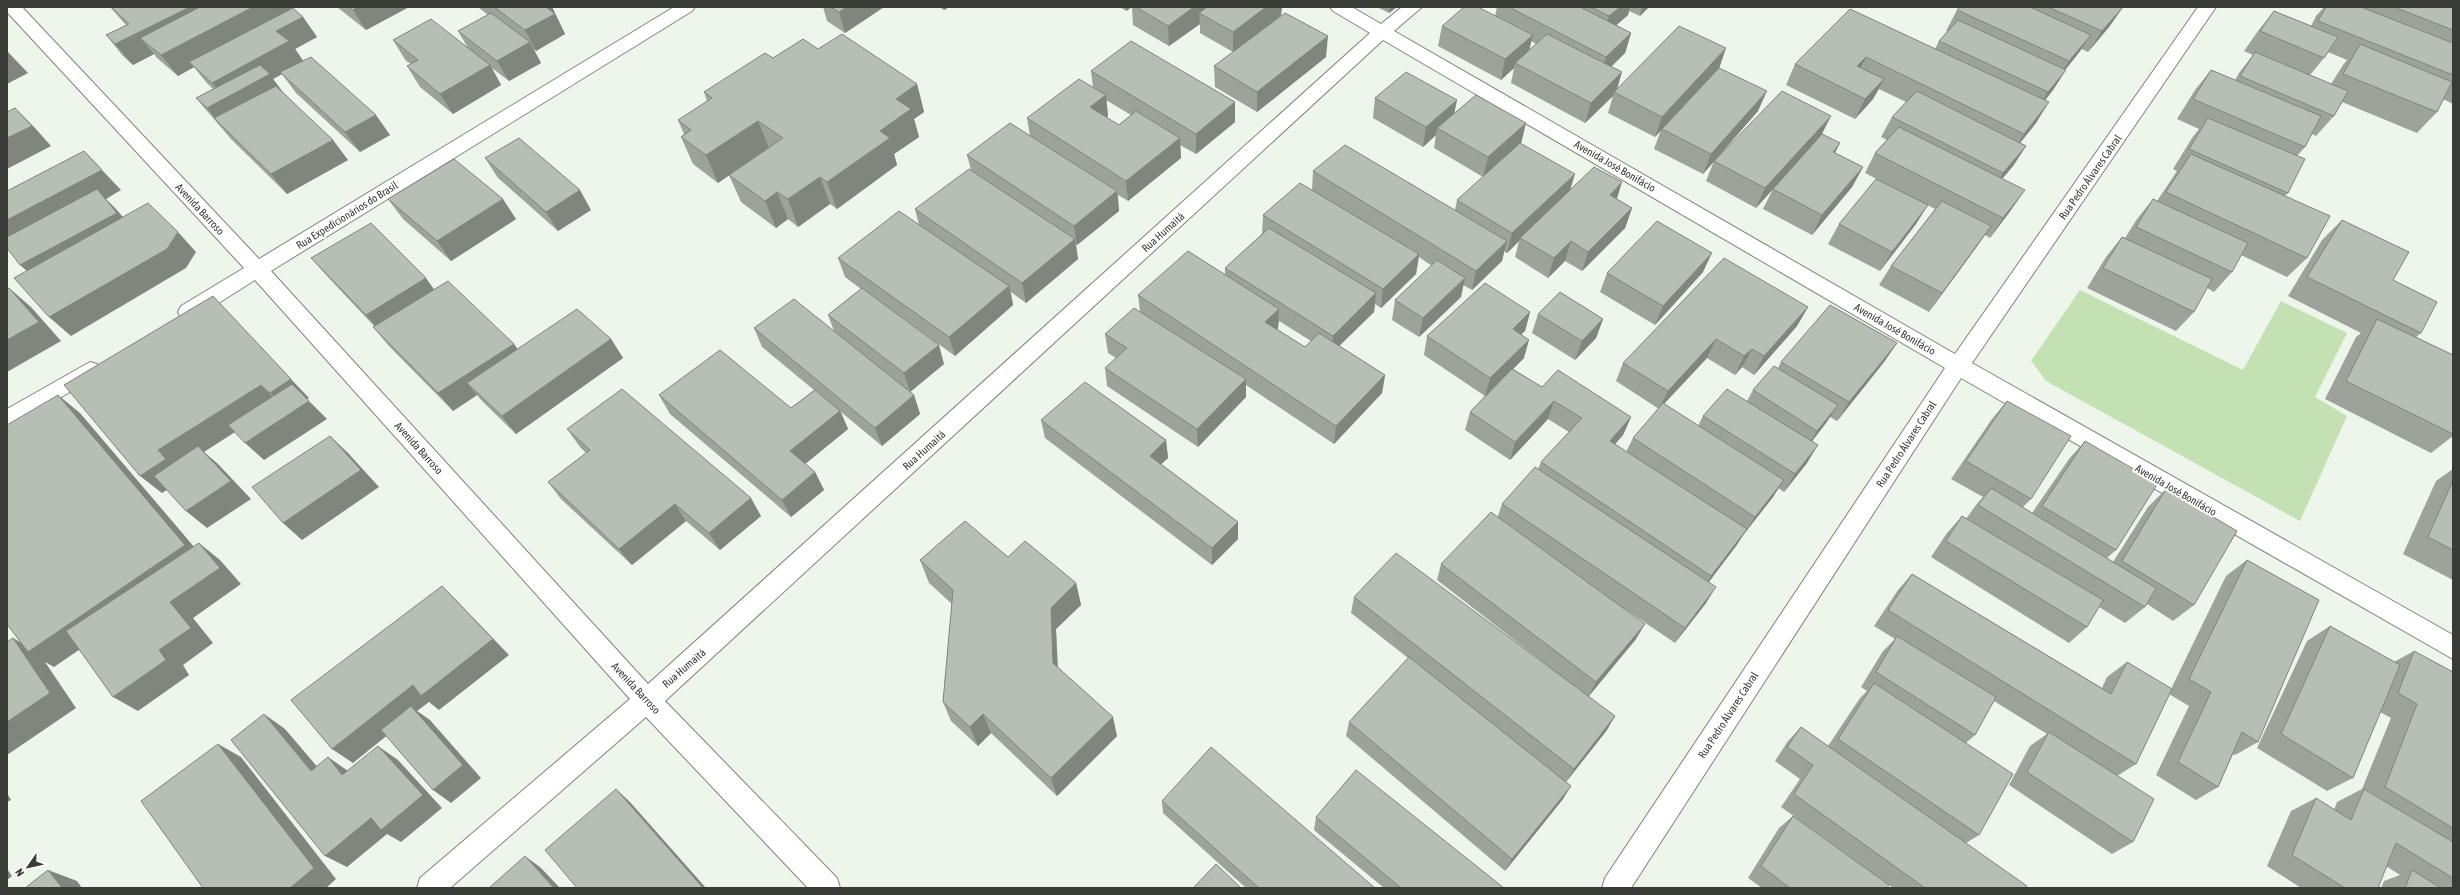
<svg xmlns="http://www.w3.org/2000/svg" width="2460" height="895" viewBox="0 0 2460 895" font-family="'Asap Condensed',sans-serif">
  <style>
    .green { fill: #c3e1b3 }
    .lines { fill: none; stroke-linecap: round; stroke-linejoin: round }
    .minor-casing { stroke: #7e857b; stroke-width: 2 }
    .minor { fill: #fff; fill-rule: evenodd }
    .wall { fill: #9da39a; fill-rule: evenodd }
    .shaded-wall { fill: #80857d }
    .building { fill: #b7beb3; stroke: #80857d }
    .labels { text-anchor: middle; stroke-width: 4; stroke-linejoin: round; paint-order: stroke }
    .street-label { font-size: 11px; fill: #393b37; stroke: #fff }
  </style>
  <rect width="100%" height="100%" fill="#eef5ea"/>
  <path class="green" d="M 2080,290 L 2243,370 L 2281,301 L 2347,333 L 2315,397 L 2347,416 L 2300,521 L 2046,381 L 2031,361 Z"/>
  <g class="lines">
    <defs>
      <g id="minor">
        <path d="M 7,7 L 22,7 L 259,259 L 674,7 L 695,7 L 692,11 L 271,271 L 648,684 L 1370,33 L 1333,11 L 1330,7 L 1352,7 L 1381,24 L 1402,7 L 1422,7 L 1394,31 L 1955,354 L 2198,7 L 2216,7 L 1972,363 L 2453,635 L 2453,659 L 1961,378 L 1631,888 L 1602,888 L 1605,878 L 1945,368 L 1383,40 L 665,701 L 837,878 L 840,888 L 808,888 L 646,717 L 450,888 L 417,888 L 420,878 L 630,699 L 255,280 L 195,318 L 188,320 L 181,318 L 178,312 L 181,306 L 244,268 L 7,12 Z"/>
        <path d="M 90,362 L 97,364 L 101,370 L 97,376 L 7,429 L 7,409 Z"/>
      </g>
    </defs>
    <use href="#minor" class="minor-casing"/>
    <use href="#minor" class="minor"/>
  </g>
  <g class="wall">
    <path d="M 110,7 L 290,7 L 291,9 L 303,17 L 317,37 L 295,49 L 303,61 L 390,135 L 360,152 L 296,93 L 282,74 L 273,79 L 284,94 L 348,160 L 287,194 L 231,139 L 196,98 L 213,89 L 206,82 L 194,67 L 178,76 L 157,58 L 154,54 L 133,65 L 123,56 L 106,35 L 126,25 Z"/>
    <path d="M 337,7 L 409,7 L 366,30 Z"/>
    <path d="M 478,7 L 552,7 L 565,34 L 536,51 L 533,49 L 541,63 L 509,81 L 492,68 L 501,85 L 453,114 L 420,87 L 407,66 L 411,64 L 406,61 L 393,40 L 468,48 L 458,31 L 488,15 Z"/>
    <path d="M 823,7 L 884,7 L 845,33 L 827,21 Z"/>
    <path d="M 939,7 L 949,7 L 944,10 Z"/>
    <path d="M 1120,7 L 1132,7 L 1126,11 Z"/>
    <path d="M 1132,7 L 1282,7 L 1281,15 L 1326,57 L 1257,112 L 1215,87 L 1214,66 L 1233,52 L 1200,33 L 1200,24 L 1169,46 L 1133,25 Z"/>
    <path d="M 1377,7 L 1397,7 L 1389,13 Z"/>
    <path d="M 1497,7 L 1649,7 L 1640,16 L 1629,11 L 1628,15 L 1616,25 L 1631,33 L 1625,53 L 1611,67 L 1617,89 L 1719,68 L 1758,111 L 1703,174 L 1654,149 L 1661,130 L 1655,137 L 1608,113 L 1613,96 L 1585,123 L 1511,83 L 1514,68 L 1501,80 L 1438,46 L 1442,26 L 1495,16 ZM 1531,41 L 1536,44 L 1529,50 Z"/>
    <path d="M 1960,7 L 2123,7 L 2109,27 L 2088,52 L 2082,49 L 2077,55 L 2066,69 L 2053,90 L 2045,100 L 2036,123 L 2020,143 L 2026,146 L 2013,166 L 2002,179 L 2011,210 L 1990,238 L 1985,235 L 1929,312 L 1879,285 L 1891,266 L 1935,209 L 1927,205 L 1916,224 L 1880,271 L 1828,244 L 1839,224 L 1896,189 L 1865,173 L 1875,153 L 1887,140 L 1881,137 L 1892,117 L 1906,102 L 1879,89 L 1873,99 L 1855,119 L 1786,85 L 1795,64 L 1935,49 L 1939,41 L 1948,32 L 1946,31 L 1957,10 Z"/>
    <path d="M 2323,7 L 2453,7 L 2453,40 L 2451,43 L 2453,43 L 2453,104 L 2443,99 L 2437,112 L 2417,133 L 2342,102 L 2334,116 L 2316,136 L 2312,134 L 2305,147 L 2297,156 L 2288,193 L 2285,196 L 2307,258 L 2287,277 L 2241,255 L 2232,272 L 2214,292 L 2207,288 L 2194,312 L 2176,331 L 2087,288 L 2106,257 L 2122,237 L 2125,238 L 2137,219 L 2153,199 L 2157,201 L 2177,171 L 2173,169 L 2192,138 L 2199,129 L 2177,119 L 2195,90 L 2211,70 L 2235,80 L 2239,73 L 2253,55 L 2244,51 L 2258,31 L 2274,11 L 2311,26 L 2316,16 L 2324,7 ZM 2328,52 L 2347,60 L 2343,65 L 2331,84 L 2310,75 L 2324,58 Z"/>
    <path d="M 818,49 L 917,84 L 924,112 L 914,119 L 919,137 L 894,154 L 897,165 L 837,209 L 830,204 L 798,227 L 788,219 L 776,228 L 741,202 L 729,175 L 718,183 L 693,164 L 681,137 L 684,134 L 678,120 L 707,101 L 704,92 L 773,58 Z"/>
    <path d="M 1091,71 L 1235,102 L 1235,122 L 1196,154 L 1180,145 L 1181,158 L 1128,201 L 1118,195 L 1119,211 L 1077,245 L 1076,245 L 1078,259 L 1026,303 L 1011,292 L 1013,305 L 955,356 L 890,309 L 944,364 L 910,392 L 895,380 L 914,395 L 920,414 L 882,446 L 841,412 L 848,429 L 805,464 L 815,472 L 824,490 L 791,517 L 670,414 L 659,395 L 791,408 L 814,390 L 762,347 L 754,328 L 834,331 L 828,315 L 861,289 L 845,277 L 838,258 L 919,225 L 915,209 L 971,170 L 967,155 L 1030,136 L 1027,118 L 1093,88 ZM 1106,100 L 1131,115 L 1119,125 L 1106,117 L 1108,116 Z"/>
    <path d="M 1375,98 L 1454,114 L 1521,144 L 1570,190 L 1617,199 L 1632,208 L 1625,228 L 1582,271 L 1565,261 L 1548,278 L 1515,257 L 1519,241 L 1507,253 L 1504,251 L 1502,261 L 1472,290 L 1463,285 L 1461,297 L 1419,337 L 1392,320 L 1395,300 L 1432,266 L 1419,257 L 1416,274 L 1381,308 L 1375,304 L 1374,312 L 1339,346 L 1385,375 L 1382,393 L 1334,444 L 1246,385 L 1246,397 L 1198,447 L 1107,386 L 1105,368 L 1116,358 L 1108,353 L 1105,334 L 1140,311 L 1138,295 L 1225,274 L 1225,268 L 1262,234 L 1263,215 L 1312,190 L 1313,171 L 1455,210 L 1457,200 L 1483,177 L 1434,148 L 1436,135 L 1423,147 L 1373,118 ZM 1279,321 L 1311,341 L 1305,347 L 1277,329 L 1278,328 Z"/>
    <path d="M 1821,135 L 1835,153 L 1863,167 L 1852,187 L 1812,235 L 1763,209 L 1773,189 L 1804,154 L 1756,208 L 1706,181 L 1714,161 Z"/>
    <path d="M 485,158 L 591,210 L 558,231 L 498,178 Z"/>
    <path d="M 388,199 L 516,219 L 451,261 L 403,219 Z"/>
    <path d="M 2342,220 L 2393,280 L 2421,333 L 2416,337 L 2453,355 L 2453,436 L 2431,453 L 2325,399 L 2356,337 L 2361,333 L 2288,296 L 2322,240 Z"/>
    <path d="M 311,258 L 434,289 L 514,344 L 517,349 L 611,339 L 623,358 L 516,434 L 482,401 L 477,395 L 453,411 L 389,346 L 373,327 L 374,326 L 328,277 Z"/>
    <path d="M 1703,272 L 1655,325 L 1600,292 L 1607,273 Z"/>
    <path d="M 1808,307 L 1797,326 L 1754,375 L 1742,367 L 1735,375 L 1707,358 L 1664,404 L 1698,426 L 1703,416 L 1747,401 L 1753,390 L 1778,368 L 1781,362 L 1897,343 L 1884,362 L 1837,421 L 1830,417 L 1826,423 L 1812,441 L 1807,463 L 1784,492 L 1778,488 L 1773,497 L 1744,534 L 1736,546 L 1709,582 L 1706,603 L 1675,643 L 1622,607 L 1636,639 L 1589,696 L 1607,730 L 1566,782 L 1563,799 L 1505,871 L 1346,736 L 1349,722 L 1408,658 L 1351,613 L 1354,597 L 1548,666 L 1437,580 L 1441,564 L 1498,516 L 1502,504 L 1538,469 L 1541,462 L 1569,432 L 1548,419 L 1510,460 L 1465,430 L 1470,412 L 1485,396 L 1424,355 L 1427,336 L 1530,312 L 1525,331 L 1521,334 L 1524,358 L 1513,369 L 1542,387 L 1631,417 L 1623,435 L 1615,444 L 1626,452 L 1633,438 L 1659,409 L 1616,381 L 1623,363 Z"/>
    <path d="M 1538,314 L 1603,319 L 1596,338 L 1575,360 L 1532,333 Z"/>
    <path d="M 2007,401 L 2031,499 L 2023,507 L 2032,513 L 2069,459 L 2085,441 L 2116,550 L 2107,558 L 2113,562 L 2148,507 L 2166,489 L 2194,605 L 2173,621 L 2147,604 L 2145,607 L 2125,623 L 2099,607 L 2087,627 L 2069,643 L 1931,557 L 1947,533 L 1962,516 L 1966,519 L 1976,505 L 1983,497 L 1951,479 L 1992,419 Z"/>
    <path d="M 1041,420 L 1166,440 L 1168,458 L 1161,464 L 1238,522 L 1238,539 L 1212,565 L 1045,438 Z"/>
    <path d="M 567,429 L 761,516 L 720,550 L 686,521 L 632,565 L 561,499 L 548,482 L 586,453 L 580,447 Z"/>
    <path d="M 2453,469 L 2453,580 L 2403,554 L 2436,481 Z"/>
    <path d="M 1008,557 L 1076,583 L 1081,605 L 1056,629 L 1058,667 L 1117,736 L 1057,796 L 991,733 L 978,746 L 951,721 L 943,702 L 952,604 L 929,583 L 920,560 Z"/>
    <path d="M 2247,560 L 2258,742 L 2235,755 L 2233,754 L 2218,787 L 2196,800 L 2156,775 L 2189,706 L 2169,694 L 2136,764 L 2117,776 L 2133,842 L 2112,854 L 2009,785 L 2030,746 L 2047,734 L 1994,701 L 1975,735 L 1966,743 L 1979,835 L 1966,843 L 2026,888 L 1893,888 L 1889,885 L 1887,888 L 1762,888 L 1748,878 L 1779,828 L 1793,816 L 1876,875 L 1781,807 L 1800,779 L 1775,761 L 1788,741 L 1801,727 L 1828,746 L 1860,698 L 1867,691 L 1861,687 L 1883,651 L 1895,639 L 1874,626 L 1898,590 L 1912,574 L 2102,688 L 2107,677 L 2127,662 L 2171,689 L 2226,576 Z"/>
    <path d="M 2330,626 L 2394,662 L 2414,651 L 2453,672 L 2453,888 L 2381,888 L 2384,881 L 2400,875 L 2386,866 L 2378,888 L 2301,888 L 2267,866 L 2291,811 L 2316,798 L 2334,810 L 2337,802 L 2362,789 L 2391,718 L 2380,712 L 2353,778 L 2327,791 L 2257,748 L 2307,641 Z"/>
    <path d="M 1162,801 L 1375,888 L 1246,888 L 1163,813 Z"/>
    <path d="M 1316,817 L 1504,888 L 1384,888 L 1314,830 Z"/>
  </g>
  <g class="shaded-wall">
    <path d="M 190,7 L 246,7 L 140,38 L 154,54 L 133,65 L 115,44 Z"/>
    <path d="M 253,7 L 290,7 L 295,14 L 189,62 L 194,67 L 178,76 L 161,55 Z"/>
    <path d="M 358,7 L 409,7 L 366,30 L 353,10 Z"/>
    <path d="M 542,7 L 552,7 L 565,34 L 536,51 L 525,30 Z"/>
    <path d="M 847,7 L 884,7 L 845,33 L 839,12 Z"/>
    <path d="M 943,7 L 949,7 L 944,10 Z"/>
    <path d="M 1126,7 L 1132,7 L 1126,11 Z"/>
    <path d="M 1194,7 L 1224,7 L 1199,13 L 1200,24 L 1169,46 L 1168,26 Z"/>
    <path d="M 1266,7 L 1282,7 L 1281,15 L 1233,52 L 1233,32 Z"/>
    <path d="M 1390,7 L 1397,7 L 1389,13 Z"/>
    <path d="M 1620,7 L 1630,7 L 1628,15 L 1603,37 L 1609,16 Z"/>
    <path d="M 1642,7 L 1649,7 L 1640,16 Z"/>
    <path d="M 2123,7 L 2109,27 L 2088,52 L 2102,31 Z"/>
    <path d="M 303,17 L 317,37 L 295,49 L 304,62 L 280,72 L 282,74 L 273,79 L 285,95 L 219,123 L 207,108 L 225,98 L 212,83 L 276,31 Z"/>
    <path d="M 1631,33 L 1625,53 L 1600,77 L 1606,57 Z"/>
    <path d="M 1533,35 L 1528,55 L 1515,63 L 1514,68 L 1501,80 L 1505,59 Z"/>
    <path d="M 2091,35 L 2077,55 L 2055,82 L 2069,61 Z"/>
    <path d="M 1328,36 L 1326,57 L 1257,112 L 1257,92 Z"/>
    <path d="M 530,42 L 541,63 L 509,81 L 497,61 Z"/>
    <path d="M 1726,48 L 1719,69 L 1655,137 L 1662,117 Z"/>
    <path d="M 7,51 L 28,73 L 7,84 Z"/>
    <path d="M 1866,57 L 1856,77 L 1857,66 Z"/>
    <path d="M 490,65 L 501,85 L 453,114 L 440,94 Z"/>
    <path d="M 2066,70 L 2053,90 L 2035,113 L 2048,92 Z"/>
    <path d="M 1622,72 L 1616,93 L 1614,92 L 1613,96 L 1585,123 L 1591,103 Z"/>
    <path d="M 1884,79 L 1873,99 L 1855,119 L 1865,99 Z"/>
    <path d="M 917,84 L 924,112 L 914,119 L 919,137 L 894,154 L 897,165 L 837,209 L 827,182 L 880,131 L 896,99 Z"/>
    <path d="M 1767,91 L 1758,111 L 1703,174 L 1711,154 Z"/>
    <path d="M 1106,95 L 1108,116 L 1093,128 L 1090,107 Z"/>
    <path d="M 1457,100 L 1453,120 L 1437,128 L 1436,135 L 1423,147 L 1426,127 Z"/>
    <path d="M 1235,102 L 1235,122 L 1196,154 L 1196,134 Z"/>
    <path d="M 2049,102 L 2036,123 L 2011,154 L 2024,134 Z"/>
    <path d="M 15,108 L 35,128 L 51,146 L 7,169 L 7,138 Z"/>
    <path d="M 376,115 L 390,135 L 360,152 L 345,132 Z"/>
    <path d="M 1831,116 L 1821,136 L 1756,208 L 1765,188 Z"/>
    <path d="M 758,121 L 769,148 L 718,183 L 706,155 Z"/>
    <path d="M 1526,123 L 1521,144 L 1483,177 L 1488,157 Z"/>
    <path d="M 1180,138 L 1181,158 L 1128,201 L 1126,181 Z"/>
    <path d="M 333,140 L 348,160 L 287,194 L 271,174 Z"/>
    <path d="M 1840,143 L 1830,163 L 1833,152 Z"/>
    <path d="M 2026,146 L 2013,166 L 1990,193 L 2003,173 Z"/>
    <path d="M 84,151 L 121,190 L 106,199 L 116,209 L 136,232 L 42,284 L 20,265 L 105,199 L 7,251 L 7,220 Z"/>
    <path d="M 1863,167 L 1852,187 L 1812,235 L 1822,215 Z"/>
    <path d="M 1575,174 L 1569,194 L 1520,238 L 1519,241 L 1507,253 L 1512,233 Z"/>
    <path d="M 820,177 L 830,204 L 798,227 L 788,199 Z"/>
    <path d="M 1622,182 L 1616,202 L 1610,195 Z"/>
    <path d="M 580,190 L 591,210 L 558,231 L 546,212 Z"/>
    <path d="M 2025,190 L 2011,210 L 1990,238 L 2003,218 Z"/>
    <path d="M 1117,191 L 1119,211 L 1077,245 L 1074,226 Z"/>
    <path d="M 777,192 L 788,219 L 776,228 L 765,201 Z"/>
    <path d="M 503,199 L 516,219 L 451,261 L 437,241 Z"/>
    <path d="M 1928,205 L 1916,224 L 1880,271 L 1892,252 Z"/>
    <path d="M 1632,208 L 1625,228 L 1582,271 L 1588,252 Z"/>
    <path d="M 1991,226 L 1978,245 L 1929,312 L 1942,293 Z"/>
    <path d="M 178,232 L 196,252 L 186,268 L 71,336 L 49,317 Z"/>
    <path d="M 1075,239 L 1078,259 L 1026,303 L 1022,283 Z"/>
    <path d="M 1507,241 L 1502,261 L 1472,290 L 1476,271 Z"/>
    <path d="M 1571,241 L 1565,261 L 1548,278 L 1554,258 Z"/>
    <path d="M 1712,253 L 1703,272 L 1655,325 L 1663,306 Z"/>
    <path d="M 1419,254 L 1416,274 L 1381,308 L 1383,289 Z"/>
    <path d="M 426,278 L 440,298 L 382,334 L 366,315 Z"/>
    <path d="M 1465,278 L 1461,297 L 1419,337 L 1423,318 Z"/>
    <path d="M 1009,286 L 1013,305 L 955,356 L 949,337 Z"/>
    <path d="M 9,288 L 31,307 L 61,341 L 7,372 L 7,340 Z"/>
    <path d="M 1376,293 L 1374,312 L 1331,354 L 1333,336 Z"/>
    <path d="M 1808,307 L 1797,326 L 1754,375 L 1764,356 Z"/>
    <path d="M 1279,309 L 1278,328 L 1265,341 L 1265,322 Z"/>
    <path d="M 1530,312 L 1525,331 L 1507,348 L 1513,329 Z"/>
    <path d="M 231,316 L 309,398 L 288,411 L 270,393 Z"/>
    <path d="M 1603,319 L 1596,338 L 1575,360 L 1582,341 Z"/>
    <path d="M 611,339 L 623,358 L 516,434 L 502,416 Z"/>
    <path d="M 1716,339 L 1707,358 L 1659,409 L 1668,391 Z"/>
    <path d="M 1529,340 L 1524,358 L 1485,397 L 1490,378 Z"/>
    <path d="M 1897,343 L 1884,362 L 1837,421 L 1849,402 Z"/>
    <path d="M 514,344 L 527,362 L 467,383 L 477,395 L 453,411 L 438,393 Z"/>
    <path d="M 939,345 L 944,364 L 910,392 L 904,373 Z"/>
    <path d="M 1752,349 L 1742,367 L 1735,375 L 1744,356 Z"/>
    <path d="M 1385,375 L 1382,393 L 1334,444 L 1336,426 Z"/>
    <path d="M 1246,379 L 1246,397 L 1198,447 L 1197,429 Z"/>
    <path d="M 261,385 L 280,403 L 204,452 L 218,464 L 251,499 L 207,528 L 186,511 L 187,477 L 162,493 L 140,476 L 158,450 Z"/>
    <path d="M 58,395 L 80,413 L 207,562 L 54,667 L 45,662 L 76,708 L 7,755 L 7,722 L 13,638 L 32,649 Z"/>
    <path d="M 914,395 L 920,414 L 882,446 L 875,428 Z"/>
    <path d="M 309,401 L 327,419 L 264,460 L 245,443 Z"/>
    <path d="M 1554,401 L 1548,419 L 1510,460 L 1515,442 Z"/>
    <path d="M 1838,405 L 1826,423 L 1806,449 L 1817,431 Z"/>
    <path d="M 840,411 L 848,429 L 799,469 L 790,451 Z"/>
    <path d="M 1631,417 L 1623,435 L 1602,459 L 1610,441 Z"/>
    <path d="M 330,436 L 348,453 L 379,487 L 302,540 L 283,523 Z"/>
    <path d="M 1166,440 L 1168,458 L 1151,474 L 1150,456 Z"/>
    <path d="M 1818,445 L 1807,463 L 1784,492 L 1795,474 Z"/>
    <path d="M 815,472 L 824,490 L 791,517 L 782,500 Z"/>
    <path d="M 1784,480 L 1773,497 L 1744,534 L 1755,517 Z"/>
    <path d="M 751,498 L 761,516 L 720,550 L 709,533 Z"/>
    <path d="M 675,504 L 686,521 L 632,565 L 619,549 Z"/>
    <path d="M 1238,522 L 1238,539 L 1212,565 L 1212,548 Z"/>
    <path d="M 1747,529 L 1736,546 L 1701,592 L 1711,576 Z"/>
    <path d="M 199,543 L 220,560 L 241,584 L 193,618 L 213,643 L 183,665 L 189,675 L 138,711 L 113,697 L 159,650 L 170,602 Z"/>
    <path d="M 1076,583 L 1081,605 L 1056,629 L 1058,684 L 1053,663 L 1051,608 Z"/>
    <path d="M 442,586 L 458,602 L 509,655 L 439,710 L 429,702 L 417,711 L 430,720 L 481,778 L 451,803 L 433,790 L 416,712 L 353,763 L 332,749 Z"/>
    <path d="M 1716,587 L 1706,603 L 1675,643 L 1685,628 Z"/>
    <path d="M 1645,624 L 1636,639 L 1588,697 L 1596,682 Z"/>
    <path d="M 264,714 L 285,729 L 332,784 L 311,771 Z"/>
    <path d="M 983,714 L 991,733 L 978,746 L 970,727 Z"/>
    <path d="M 1615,716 L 1607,730 L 1566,782 L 1574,769 Z"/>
    <path d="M 1113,717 L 1117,736 L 1057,796 L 1051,778 Z"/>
    <path d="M 218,744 L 241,757 L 336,879 L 326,888 L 290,888 Z"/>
    <path d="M 378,746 L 398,760 L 442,808 L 401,842 L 387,834 L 347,867 L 325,856 Z"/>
    <path d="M 328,757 L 348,771 L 342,775 Z"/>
    <path d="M 1571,786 L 1563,799 L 1505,871 L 1512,859 Z"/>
    <path d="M 616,789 L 630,802 L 706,888 L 703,888 Z"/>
    <path d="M 7,793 L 11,800 L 7,802 Z"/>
    <path d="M 525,856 L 541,868 L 560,888 L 554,888 Z"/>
    <path d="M 7,869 L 12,876 L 7,880 Z"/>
    <path d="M 48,870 L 77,881 L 82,888 L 62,888 Z"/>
  </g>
  <g class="building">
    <path d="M 111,7 L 190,7 L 115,44 L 106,35 L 129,24 Z"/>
    <path d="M 200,7 L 253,7 L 161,55 L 140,38 Z"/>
    <path d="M 349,7 L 358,7 L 353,10 Z"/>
    <path d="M 494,7 L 546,7 L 555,14 L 525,30 Z"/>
    <path d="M 831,7 L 847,7 L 839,12 Z"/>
    <path d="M 1136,7 L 1194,7 L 1168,26 Z"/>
    <path d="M 1207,7 L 1266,7 L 1233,32 L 1199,13 Z"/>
    <path d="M 1464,7 L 1478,7 L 1533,35 L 1505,59 L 1442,26 Z"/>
    <path d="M 1509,7 L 1580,7 L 1631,33 L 1606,57 Z"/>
    <path d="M 1591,7 L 1620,7 L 1609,16 Z"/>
    <path d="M 1960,7 L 2030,7 L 2091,35 L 2069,61 L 1957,10 Z"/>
    <path d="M 2048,7 L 2123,7 L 2102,31 Z"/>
    <path d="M 2326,7 L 2361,7 L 2453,43 L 2453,75 L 2318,21 Z"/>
    <path d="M 2394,7 L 2453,7 L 2453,30 Z"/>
    <path d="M 293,8 L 303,17 L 276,31 L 289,41 L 212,83 L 189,62 Z"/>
    <path d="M 1850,9 L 2049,102 L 2024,134 L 1866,57 L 1857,66 L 1884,79 L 1865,99 L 1795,64 Z"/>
    <path d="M 2274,11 L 2338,37 L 2324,58 L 2260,31 Z"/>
    <path d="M 491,13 L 530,42 L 497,61 L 458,31 Z"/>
    <path d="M 1285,13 L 1328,36 L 1257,92 L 1214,66 Z"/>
    <path d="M 431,19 L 490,65 L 440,94 L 407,66 L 418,60 L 393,40 Z"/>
    <path d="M 1958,20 L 2066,70 L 2048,92 L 1939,41 Z"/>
    <path d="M 1679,26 L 1726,48 L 1662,117 L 1614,92 Z"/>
    <path d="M 842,34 L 917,84 L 896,99 L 911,109 L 880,131 L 890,138 L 827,182 L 820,177 L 788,199 L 777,192 L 765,201 L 729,175 L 783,138 L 758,121 L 706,155 L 681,137 L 691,130 L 678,120 L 712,98 L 704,92 L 765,53 L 773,58 L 803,39 L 818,49 Z"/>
    <path d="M 1547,34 L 1622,72 L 1591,103 L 1515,63 Z"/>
    <path d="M 1131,41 L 1235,102 L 1196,134 L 1091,71 Z"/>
    <path d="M 2360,44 L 2452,82 L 2437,112 L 2343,74 Z"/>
    <path d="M 2255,52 L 2348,91 L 2334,116 L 2240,76 Z"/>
    <path d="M 311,57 L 376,115 L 345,132 L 280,72 Z"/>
    <path d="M 260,65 L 270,74 L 207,108 L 196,98 Z"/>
    <path d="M 1719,68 L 1767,91 L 1711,154 L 1662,129 Z"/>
    <path d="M 2211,70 L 2321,116 L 2305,147 L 2193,99 Z"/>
    <path d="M 1406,72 L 1457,100 L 1426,127 L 1375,98 Z"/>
    <path d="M 1079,79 L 1106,95 L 1090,107 L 1119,125 L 1136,111 L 1180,138 L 1126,181 L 1027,118 Z"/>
    <path d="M 276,86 L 333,140 L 271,174 L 214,118 Z"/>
    <path d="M 1782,91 L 1831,116 L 1765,188 L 1714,161 Z"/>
    <path d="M 1917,91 L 2026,146 L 2003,173 L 1892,117 Z"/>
    <path d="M 1476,95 L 1526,123 L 1488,157 L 1437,128 Z"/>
    <path d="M 15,108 L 32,126 L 7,138 L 7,112 Z"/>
    <path d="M 2208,118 L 2305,159 L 2288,193 L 2189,149 Z"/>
    <path d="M 1010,123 L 1117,191 L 1074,226 L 967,155 Z"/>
    <path d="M 1899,127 L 2025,190 L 2003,218 L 1875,153 Z"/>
    <path d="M 1822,134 L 1840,143 L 1833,152 L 1863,167 L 1822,215 L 1773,189 Z"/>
    <path d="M 519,138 L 580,190 L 546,212 L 485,158 Z"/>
    <path d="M 1520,143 L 1575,174 L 1512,233 L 1457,200 Z"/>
    <path d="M 1345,145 L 1507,241 L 1476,271 L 1313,171 Z"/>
    <path d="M 84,151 L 102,170 L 7,220 L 7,191 Z"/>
    <path d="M 2191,154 L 2330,216 L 2307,258 L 2166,192 Z"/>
    <path d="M 454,159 L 503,199 L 437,241 L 388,199 Z"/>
    <path d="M 1594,167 L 1622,182 L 1610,195 L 1632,208 L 1588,252 L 1571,241 L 1554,258 L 1520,238 Z"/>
    <path d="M 969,169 L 1075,239 L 1022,283 L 915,209 Z"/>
    <path d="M 1876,179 L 1928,205 L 1892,252 L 1839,224 Z"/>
    <path d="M 1300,183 L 1419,254 L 1383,289 L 1263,215 Z"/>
    <path d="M 97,189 L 117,213 L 20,265 L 7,248 L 7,237 Z"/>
    <path d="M 2153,199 L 2248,243 L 2232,272 L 2136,227 Z"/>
    <path d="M 1942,201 L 1991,226 L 1942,293 L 1891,266 Z"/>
    <path d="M 148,203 L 178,232 L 167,249 L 49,317 L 14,278 Z"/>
    <path d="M 899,211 L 1009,286 L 949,337 L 838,258 Z"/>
    <path d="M 2342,220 L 2409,252 L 2393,280 L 2437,302 L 2421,333 L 2307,277 Z"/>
    <path d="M 1657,221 L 1712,253 L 1663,306 L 1607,273 Z"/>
    <path d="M 371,223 L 426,278 L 366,315 L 311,258 Z"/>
    <path d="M 1269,228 L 1376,293 L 1333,336 L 1225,268 Z"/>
    <path d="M 2122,237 L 2212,279 L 2194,312 L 2103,268 Z"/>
    <path d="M 1188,251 L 1279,309 L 1265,322 L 1305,347 L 1319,333 L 1385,375 L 1336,426 L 1138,295 Z"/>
    <path d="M 1724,258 L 1808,307 L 1764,356 L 1752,349 L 1744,356 L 1716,339 L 1668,391 L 1623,363 Z"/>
    <path d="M 1437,260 L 1465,278 L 1423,318 L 1395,300 Z"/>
    <path d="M 448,281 L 514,344 L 438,393 L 373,327 Z"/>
    <path d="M 1485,283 L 1530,312 L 1513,329 L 1529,340 L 1490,378 L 1427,336 Z"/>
    <path d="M 9,288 L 39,322 L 7,340 L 7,289 Z"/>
    <path d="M 862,288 L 939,345 L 904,373 L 828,315 Z"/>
    <path d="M 1560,292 L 1603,319 L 1582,341 L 1538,314 Z"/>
    <path d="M 213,296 L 291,379 L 270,393 L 261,385 L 158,450 L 166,459 L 140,476 L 64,385 Z"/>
    <path d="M 794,299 L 914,395 L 875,428 L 754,328 Z"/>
    <path d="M 1830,305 L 1897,343 L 1849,402 L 1781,362 Z"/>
    <path d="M 1134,308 L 1246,379 L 1197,429 L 1105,368 L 1127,348 L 1105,334 Z"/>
    <path d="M 577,309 L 611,339 L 502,416 L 467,383 Z"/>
    <path d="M 2377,319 L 2453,355 L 2453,434 L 2346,381 Z"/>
    <path d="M 720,350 L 791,408 L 815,390 L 840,411 L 790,451 L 815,472 L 782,500 L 659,395 Z"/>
    <path d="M 1774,366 L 1838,405 L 1817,431 L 1753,390 Z"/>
    <path d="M 1512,369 L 1542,387 L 1558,370 L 1631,417 L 1610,441 L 1747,529 L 1711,576 L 1541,462 L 1582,418 L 1554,401 L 1515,442 L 1470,412 Z"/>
    <path d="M 1085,382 L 1166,440 L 1150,456 L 1238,522 L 1212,548 L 1041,420 Z"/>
    <path d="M 292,384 L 309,401 L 245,443 L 228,425 Z"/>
    <path d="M 622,389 L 751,498 L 709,533 L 675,504 L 619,549 L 548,482 L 590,450 L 567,429 Z"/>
    <path d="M 1727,389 L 1818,445 L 1795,474 L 1703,416 Z"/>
    <path d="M 58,395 L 185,545 L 28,652 L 7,624 L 7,425 Z"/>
    <path d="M 2007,401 L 2071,436 L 2031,499 L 1966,461 Z"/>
    <path d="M 1663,403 L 1784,480 L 1755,517 L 1633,438 Z"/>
    <path d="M 330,436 L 361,470 L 283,523 L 252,487 Z"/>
    <path d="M 2085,441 L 2158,483 L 2116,550 L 2042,506 Z"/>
    <path d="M 198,446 L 231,481 L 186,511 L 154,476 Z"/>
    <path d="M 1535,467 L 1716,587 L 1685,628 L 1502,504 Z"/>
    <path d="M 2453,480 L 2453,550 L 2428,537 Z"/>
    <path d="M 1991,488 L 2156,588 L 2145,607 L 1978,505 Z"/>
    <path d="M 2166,489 L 2237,531 L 2194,605 L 2122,561 Z"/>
    <path d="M 1491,512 L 1645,624 L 1596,682 L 1441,564 Z"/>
    <path d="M 1962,516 L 2103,600 L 2087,627 L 1946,541 Z"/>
    <path d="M 965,521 L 1008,557 L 1025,541 L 1076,583 L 1051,608 L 1053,663 L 1113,717 L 1051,778 L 983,714 L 970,727 L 943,702 L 953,590 L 920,560 Z"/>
    <path d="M 199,543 L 220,568 L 170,602 L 191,628 L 159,650 L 166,660 L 113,697 L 66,631 Z"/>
    <path d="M 1396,553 L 1615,716 L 1574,769 L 1354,597 Z"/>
    <path d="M 2247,560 L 2319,600 L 2258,742 L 2242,732 L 2218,787 L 2178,762 L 2211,692 L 2189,679 Z"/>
    <path d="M 1912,574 L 2111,694 L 2127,662 L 2172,689 L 2136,764 L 1888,610 Z"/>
    <path d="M 442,586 L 493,639 L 421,696 L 413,685 L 332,749 L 291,700 Z"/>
    <path d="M 2330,626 L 2400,665 L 2353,778 L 2281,734 Z"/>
    <path d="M 1897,636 L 1996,697 L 1975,735 L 1876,672 Z"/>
    <path d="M 13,638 L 50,693 L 7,722 L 7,642 Z"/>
    <path d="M 2414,651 L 2453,672 L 2453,828 L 2385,787 L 2417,704 L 2398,693 Z"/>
    <path d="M 1409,657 L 1571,786 L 1512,859 L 1349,722 Z"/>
    <path d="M 1874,683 L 2013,774 L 1979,835 L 1838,739 Z"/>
    <path d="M 411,706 L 463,765 L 433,790 L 381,730 Z"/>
    <path d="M 264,714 L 311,771 L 328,757 L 342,775 L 378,746 L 423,795 L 381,830 L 371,818 L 325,856 L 231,740 Z"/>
    <path d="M 1801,727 L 2027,886 L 2026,888 L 1925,888 L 1794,794 L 1813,765 L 1787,747 Z"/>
    <path d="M 2049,732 L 2154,799 L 2133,842 L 2027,772 Z"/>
    <path d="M 218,744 L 314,868 L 290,888 L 203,888 L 141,801 Z"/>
    <path d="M 1211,747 L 1375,888 L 1259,888 L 1162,801 Z"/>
    <path d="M 1356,770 L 1504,888 L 1401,888 L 1316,817 Z"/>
    <path d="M 616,789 L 703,888 L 577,888 L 545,850 Z"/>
    <path d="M 2364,789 L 2453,842 L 2453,878 L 2396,843 L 2378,888 L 2345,888 L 2292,855 L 2316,798 L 2351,820 Z"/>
    <path d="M 1793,816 L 1889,885 L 1887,888 L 1790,888 L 1761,866 Z"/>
    <path d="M 525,856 L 554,888 L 489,888 Z"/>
    <path d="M 1216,864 L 1241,888 L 1193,888 Z"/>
    <path d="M 48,870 L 62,888 L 25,888 Z"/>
    <path d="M 2412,870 L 2441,888 L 2405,888 Z"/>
  </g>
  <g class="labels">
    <g class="street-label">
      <text transform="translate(1615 166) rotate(30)" y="4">Avenida José Bonifácio</text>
      <text transform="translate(2090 177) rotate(-55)" y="4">Rua Pedro Álvares Cabral</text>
      <text transform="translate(200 209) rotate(47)" y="4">Avenida Barroso</text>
      <text transform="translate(347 215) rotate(-32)" y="4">Rua Expedicionários do Brasil</text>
      <text transform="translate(1163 232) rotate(-42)" y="4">Rua Humaitá</text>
      <text transform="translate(1895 329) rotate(30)" y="4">Avenida José Bonifácio</text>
      <text transform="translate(1906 444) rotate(-57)" y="4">Rua Pedro Álvares Cabral</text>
      <text transform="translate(419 448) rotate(48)" y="4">Avenida Barroso</text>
      <text transform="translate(924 450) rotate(-42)" y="4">Rua Humaitá</text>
      <text transform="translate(2176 490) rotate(30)" y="4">Avenida José Bonifácio</text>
      <text transform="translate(684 668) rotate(-41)" y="4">Rua Humaitá</text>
      <text transform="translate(636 688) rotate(47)" y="4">Avenida Barroso</text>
      <text transform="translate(1728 715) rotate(-57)" y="4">Rua Pedro Álvares Cabral</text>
    </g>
  </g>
  <rect width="2460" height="895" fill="none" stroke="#393b37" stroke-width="16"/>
  <g transform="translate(28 867) rotate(236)" stroke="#ffffff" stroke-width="3" paint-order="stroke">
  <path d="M0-3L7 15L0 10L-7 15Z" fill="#393b37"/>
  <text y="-6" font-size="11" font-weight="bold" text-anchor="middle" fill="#393b37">N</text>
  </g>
</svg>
